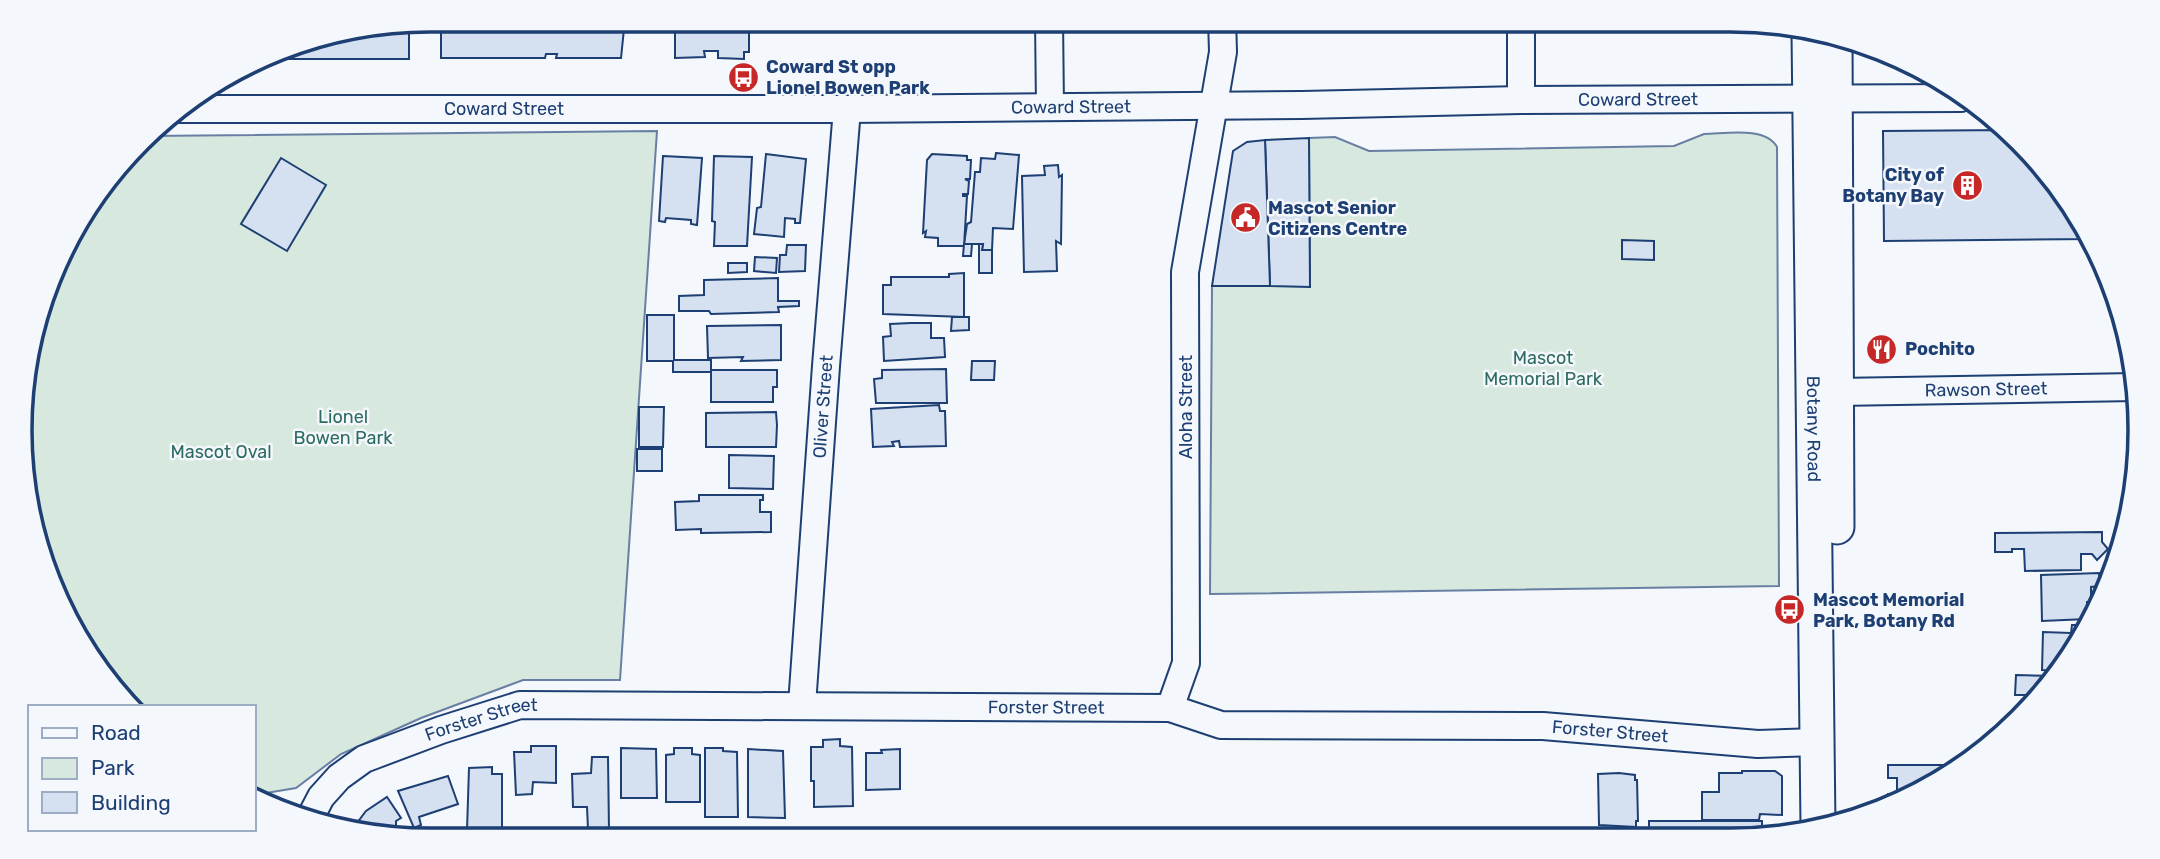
<svg xmlns="http://www.w3.org/2000/svg" width="2160" height="859" viewBox="0 0 2160 859" font-family="Rubik,sans-serif">
  <style>
    .green { fill: #d7e8df; stroke: #687fa3; stroke-width: 2 }
    .building { fill: #d5e0f0; stroke: #1d3f73; stroke-width: 2 }
    .lines { fill: none; stroke-linecap: round; stroke-linejoin: round }
    .minor-casing { stroke: #1d3f73; stroke-width: 30 }
    .major-casing { stroke: #1d3f73; stroke-width: 37 }
    .minor { stroke: #f4f7fb; stroke-width: 26 }
    .major { stroke: #f4f7fb; stroke-width: 33 }
    .labels { text-anchor: middle; stroke-width: 5; stroke-linejoin: round; paint-order: stroke }
    .poi-label { font-size: 18px; font-weight: bold; fill: #1d3f73; stroke: #f4f7fb; text-anchor: start }
    .street-label { font-size: 18px; fill: #1d3f73; stroke: #f4f7fb }
    .park-label { font-size: 18px; fill: #2c6c60; stroke: #f4f7fb }
    .rim { fill: none; stroke: #1d3f73; stroke-width: 3.5 }
  </style>
  <rect width="100%" height="100%" fill="#f4f7fb"/>
  <g class="green">
    <path d="M 657,131 L 620,680 L 523,680 L 421,718 L 341,754 L 296,788 L 254,795 L 254,707 L 135,707 L 88,657 L 27,510 L 23,376 L 74,225 L 147,136 Z"/>
    <path d="M 1704,134 C 1725,134 1765,126 1777,147 L 1779,586 L 1210,594 L 1212,286 L 1310,286 L 1309,138 L 1335,137 L 1369,151 L 1674,146 Z"/>
  </g>
  <g class="building">
    <path d="M 441,19 L 548,19 L 548,23 L 559,23 L 559,19 L 625,19 L 621,58 L 556,58 L 557,54 L 546,54 L 545,58 L 441,58 Z"/>
    <path d="M 675,19 L 749,19 L 749,52 L 744,52 L 744,59 L 718,58 L 718,51 L 704,51 L 705,57 L 675,58 Z"/>
    <rect x="780" y="19" width="70" height="7"/>
    <path d="M 409,23 L 409,59 L 266,59 L 297,41 Z"/>
    <path d="M 2008,130 L 2092,239 L 1884,241 L 1883,131 Z"/>
    <path d="M 1309,138 L 1310,287 L 1270,286 L 1265,140 Z"/>
    <path d="M 1265,140 L 1270,286 L 1212,286 L 1233,151 L 1247,142 Z"/>
    <path d="M 996,153 L 1019,155 L 1013,229 L 993,228 L 992,250 L 982,250 L 983,244 L 964,244 L 967,224 L 971,222 L 975,172 L 980,172 L 981,158 L 995,159 Z"/>
    <path d="M 766,154 L 806,159 L 800,223 L 795,223 L 795,219 L 785,218 L 784,237 L 754,234 L 757,208 L 761,207 Z"/>
    <path d="M 932,154 L 967,156 L 967,160 L 971,160 L 970,179 L 965,179 L 969,181 L 968,194 L 963,194 L 963,196 L 967,196 L 964,246 L 938,246 L 938,238 L 925,237 L 926,231 L 923,233 L 927,160 Z"/>
    <path d="M 663,156 L 702,158 L 697,225 L 691,224 L 691,220 L 666,218 L 665,222 L 659,221 Z"/>
    <path d="M 714,156 L 752,157 L 747,246 L 714,246 L 715,222 L 712,221 Z"/>
    <path d="M 281,158 L 326,185 L 287,251 L 241,224 Z"/>
    <path d="M 1058,165 L 1059,177 L 1062,175 L 1061,244 L 1056,241 L 1057,271 L 1024,272 L 1022,176 L 1045,175 L 1044,166 Z"/>
    <path d="M 1622,240 L 1654,241 L 1654,260 L 1622,259 Z"/>
    <path d="M 964,244 L 972,244 L 971,256 L 963,256 Z"/>
    <path d="M 979,244 L 983,244 L 982,250 L 992,250 L 992,273 L 979,273 Z"/>
    <path d="M 787,245 L 806,245 L 805,271 L 779,272 L 780,255 L 786,255 Z"/>
    <path d="M 755,257 L 777,258 L 776,273 L 754,271 Z"/>
    <path d="M 728,263 L 747,263 L 747,272 L 728,273 Z"/>
    <path d="M 964,273 L 964,317 L 883,314 L 883,285 L 891,285 L 891,277 L 949,277 L 949,274 Z"/>
    <path d="M 778,278 L 778,301 L 799,301 L 799,306 L 778,307 L 779,312 L 711,314 L 709,311 L 679,311 L 679,296 L 704,295 L 704,280 Z"/>
    <path d="M 647,315 L 674,315 L 674,360 L 711,360 L 711,372 L 673,372 L 673,361 L 647,361 Z"/>
    <path d="M 952,317 L 969,317 L 969,330 L 951,331 Z"/>
    <path d="M 911,323 L 931,323 L 931,338 L 944,338 L 945,357 L 884,361 L 883,337 L 891,336 L 890,324 Z"/>
    <path d="M 781,325 L 781,360 L 741,361 L 743,357 L 708,358 L 707,326 Z"/>
    <path d="M 972,361 L 995,361 L 994,380 L 971,380 Z"/>
    <path d="M 946,369 L 947,403 L 876,403 L 874,379 L 882,378 L 882,370 Z"/>
    <path d="M 711,370 L 777,370 L 777,387 L 773,387 L 773,402 L 711,402 Z"/>
    <path d="M 939,405 L 940,411 L 945,411 L 946,446 L 900,447 L 899,441 L 892,442 L 894,446 L 873,447 L 871,409 Z"/>
    <path d="M 639,407 L 664,407 L 663,447 L 639,447 Z"/>
    <path d="M 776,412 L 777,425 L 776,447 L 706,447 L 706,413 Z"/>
    <rect x="637" y="449" width="25" height="22"/>
    <path d="M 729,455 L 774,456 L 773,489 L 729,488 Z"/>
    <path d="M 699,495 L 763,495 L 763,500 L 760,500 L 760,512 L 771,512 L 771,532 L 701,533 L 701,529 L 676,530 L 675,502 L 699,501 Z"/>
    <path d="M 2102,532 L 2102,542 L 2108,549 L 2097,560 L 2092,554 L 2081,554 L 2081,570 L 2025,571 L 2024,549 L 2012,549 L 2012,552 L 1995,552 L 1995,533 Z"/>
    <path d="M 2099,573 L 2100,586 L 2091,587 L 2091,602 L 2087,602 L 2087,619 L 2042,621 L 2041,575 Z"/>
    <path d="M 2072,625 L 2088,625 L 2072,657 L 2060,671 L 2042,670 L 2043,632 L 2071,633 Z"/>
    <path d="M 2016,675 L 2055,676 L 2024,712 L 2025,695 L 2015,695 Z"/>
    <path d="M 840,739 L 840,746 L 852,747 L 853,806 L 814,807 L 814,781 L 811,781 L 811,747 L 823,747 L 823,740 Z"/>
    <path d="M 531,746 L 556,746 L 556,783 L 533,782 L 532,794 L 516,795 L 514,752 L 531,752 Z"/>
    <path d="M 621,748 L 656,749 L 657,798 L 621,798 Z"/>
    <path d="M 674,748 L 692,748 L 692,754 L 700,755 L 700,802 L 666,802 L 666,755 L 674,754 Z"/>
    <path d="M 705,748 L 723,748 L 723,751 L 737,752 L 738,817 L 705,817 Z"/>
    <path d="M 748,749 L 783,751 L 785,818 L 748,817 Z"/>
    <path d="M 900,749 L 900,789 L 866,790 L 866,753 L 882,753 L 881,750 Z"/>
    <path d="M 592,757 L 608,757 L 609,829 L 588,829 L 587,807 L 573,807 L 572,774 L 591,773 Z"/>
    <path d="M 1888,765 L 1957,765 L 1957,767 L 1912,798 L 1887,805 L 1888,794 L 1897,795 L 1897,778 L 1888,778 Z"/>
    <path d="M 492,767 L 492,774 L 502,774 L 502,829 L 467,830 L 469,768 Z"/>
    <path d="M 1742,771 L 1775,771 L 1782,776 L 1782,815 L 1760,814 L 1759,820 L 1702,820 L 1702,792 L 1719,792 L 1719,773 L 1742,773 Z"/>
    <path d="M 1619,773 L 1635,775 L 1635,780 L 1637,780 L 1638,821 L 1636,821 L 1636,827 L 1599,825 L 1598,774 Z"/>
    <path d="M 448,776 L 458,804 L 419,817 L 421,825 L 414,828 L 398,791 Z"/>
    <path d="M 387,797 L 401,818 L 396,821 L 396,834 L 354,827 L 366,811 Z"/>
    <path d="M 1649,821 L 1762,821 L 1762,836 L 1649,837 Z"/>
  </g>
  <g class="lines">
    <defs>
      <g id="minor">
        <path d="M 1049,19 L 1050,107"/>
        <path d="M 1521,100 L 1521,19"/>
        <path id="s1" d="M 180,109 L 847,109 L 1302,105 L 1521,100 L 1961,98"/>
        <path id="s2" d="M 1837,392 L 2136,387"/>
        <path id="s3" d="M 802,705 L 826,366 L 847,109"/>
        <path d="M 1170,708 L 1186,663 L 1185,272 L 1223,52 L 1222,19"/>
        <path id="s4" d="M 309,820 L 321,797 L 339,777 L 364,759 L 441,730 L 520,705 L 1170,708 L 1221,725 L 1543,726 L 1758,744 L 1818,742"/>
      </g>
      <g id="major">
        <path id="s5" d="M 1809,32 L 1818,826"/>
        <path d="M 1835,36 L 1837,527"/>
      </g>
    </defs>
    <use href="#minor" class="minor-casing"/>
    <use href="#major" class="major-casing"/>
    <use href="#minor" class="minor"/>
    <use href="#major" class="major"/>
  </g>
  <defs>
    <symbol id="bus-disc" viewBox="-11 -11 22 22"><circle r="9.5" fill="#c62828" stroke="#f4f7fb"/><path d="M-5-6H5V4H4V6H2V4H-2V6H-4V4H-5ZM-3.5-4V0h7V-4ZM-3.5 1.2v1.5H-2V1.2ZM2 1.2v1.5H3.5V1.2Z" fill="#fff"/></symbol>
    <symbol id="building-disc" viewBox="-11 -11 22 22"><circle r="9.5" fill="#c62828" stroke="#f4f7fb"/><path d="M-4-6H4V6H1V3H-1V6H-4ZM-2.5-4.3h1.7v1.8h-1.7ZM.8-4.3h1.7v1.8H.8ZM-2.5-1h1.7V.8h-1.7ZM.8-1h1.7V.8H.8Z" fill="#fff"/></symbol>
    <symbol id="civic-disc" viewBox="-11 -11 22 22"><circle r="9.5" fill="#c62828" stroke="#f4f7fb"/><path d="M-.6-6.5H3V-4.5H.6V-3L4-1V1h2V6H-6V1h2V-1L-.6-3ZM-1.2 2.5V6h2.4V2.5Z" fill="#fff"/></symbol>
    <symbol id="restaurant-disc" viewBox="-11 -11 22 22"><circle r="9.5" fill="#c62828" stroke="#f4f7fb"/><path d="M-5-6h1v4h1v-4h1v4h1v-4h1v5L-1.5 .5V6h-2V.5L-5-1ZM5-6V6H3V1.5H1.5Q1.5-4 5-6Z" fill="#fff"/></symbol>
  </defs>
  <g fill-rule="evenodd">
    <use href="#bus-disc" x="726" y="60" width="35" height="35"/>
    <use href="#building-disc" x="1950" y="168" width="35" height="35"/>
    <use href="#civic-disc" x="1228" y="200" width="35" height="35"/>
    <use href="#restaurant-disc" x="1864" y="332" width="35" height="35"/>
    <use href="#bus-disc" x="1772" y="592" width="35" height="35"/>
  </g>
  <g class="labels">
    <g class="poi-label">
      <text x="766" y="73">Coward St opp<tspan x="766" dy="21">Lionel Bowen Park</tspan></text>
      <text x="1944" y="181" text-anchor="end">City of<tspan x="1944" dy="21">Botany Bay</tspan></text>
      <text x="1268" y="214">Mascot Senior<tspan x="1268" dy="21">Citizens Centre</tspan></text>
      <text x="1905" y="355">Pochito</text>
      <text x="1813" y="606">Mascot Memorial<tspan x="1813" dy="21">Park, Botany Rd</tspan></text>
    </g>
    <g class="street-label">
      <text dy="6" stroke="none"><textPath href="#s1" startOffset="1458">Coward Street</textPath></text>
      <text dy="6" stroke="none"><textPath href="#s1" startOffset="891">Coward Street</textPath></text>
      <text dy="6" stroke="none"><textPath href="#s1" startOffset="324">Coward Street</textPath></text>
      <text dy="6" stroke="none"><textPath href="#s2" startOffset="149">Rawson Street</textPath></text>
      <text dy="6" stroke="none"><textPath href="#s3" startOffset="299">Oliver Street</textPath></text>
      <text transform="translate(1186 407) rotate(-90)" y="6">Aloha Street</text>
      <text dy="6" stroke="none"><textPath href="#s5" startOffset="397">Botany Road</textPath></text>
      <text dy="6" stroke="none"><textPath href="#s4" startOffset="775">Forster Street</textPath></text>
      <text dy="6" stroke="none"><textPath href="#s4" startOffset="208">Forster Street</textPath></text>
      <text dy="6" stroke="none"><textPath href="#s4" startOffset="1342">Forster Street</textPath></text>
    </g>
    <g class="park-label">
      <text x="1543" y="364">Mascot<tspan x="1543" dy="21">Memorial Park</tspan></text>
      <text x="343" y="423">Lionel<tspan x="343" dy="21">Bowen Park</tspan></text>
      <text x="221" y="458">Mascot Oval</text>
    </g>
  </g>
  <path d="M0 0H2160V859H0ZM430 32H1730A398 398 0 0 1 2128 430V430A398 398 0 0 1 1730 828H430A398 398 0 0 1 32 430V430A398 398 0 0 1 430 32Z" fill="#f4f7fb" fill-rule="evenodd"/>
  <path class="rim" d="M430 32H1730A398 398 0 0 1 2128 430V430A398 398 0 0 1 1730 828H430A398 398 0 0 1 32 430V430A398 398 0 0 1 430 32Z"/>
  <rect x="28" y="705" width="228" height="126" fill="#f4f7fb" stroke="#9eadc5" stroke-width="2"/>
  <rect x="42" y="728" width="35" height="10" fill="#f4f7fb" stroke="#9eadc5" stroke-width="2"/>
  <text x="91" y="740" font-size="21" fill="#1d3f73">Road</text>
  <rect x="42" y="758" width="35" height="21" fill="#d7e8df" stroke="#9eadc5" stroke-width="2"/>
  <text x="91" y="775" font-size="21" fill="#1d3f73">Park</text>
  <rect x="42" y="792" width="35" height="21" fill="#d5e0f0" stroke="#9eadc5" stroke-width="2"/>
  <text x="91" y="810" font-size="21" fill="#1d3f73">Building</text>
</svg>
